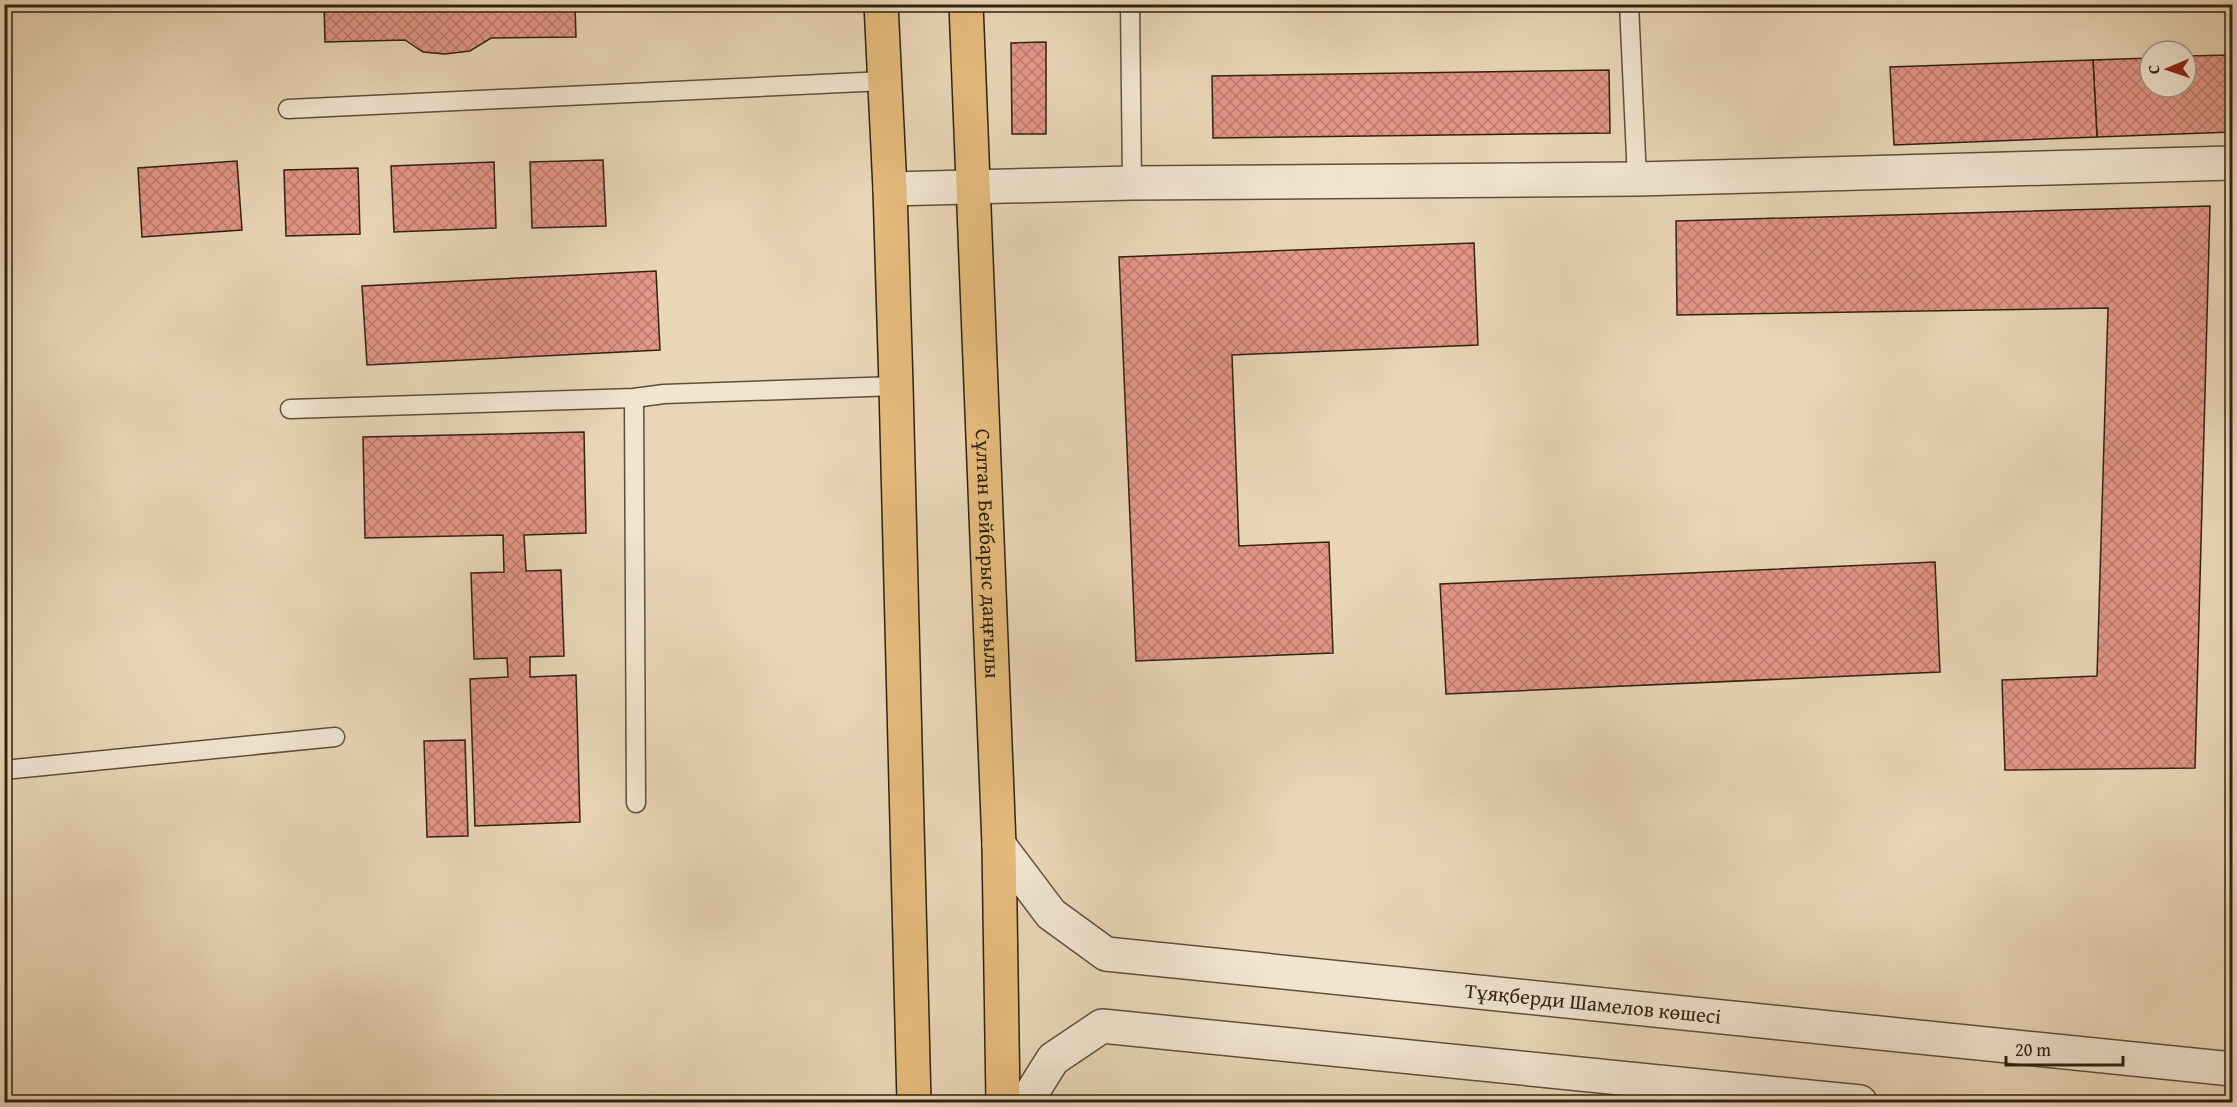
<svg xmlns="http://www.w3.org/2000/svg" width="2237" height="1107" viewBox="0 0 2237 1107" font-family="'Gentium Book Plus',serif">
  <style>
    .building { fill: url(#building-cross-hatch); stroke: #302215; stroke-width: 1.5 }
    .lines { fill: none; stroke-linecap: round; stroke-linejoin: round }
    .service-casing { stroke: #5e4f3d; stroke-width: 21 }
    .minor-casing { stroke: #5e4f3d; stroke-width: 36 }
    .tertiary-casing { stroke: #5e4f3d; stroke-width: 36 }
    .primary-casing { stroke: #302215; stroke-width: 36 }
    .service { stroke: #f1e4d0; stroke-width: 18 }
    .minor { stroke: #f1e4d0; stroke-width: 33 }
    .tertiary { stroke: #f1e4d0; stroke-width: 33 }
    .primary { stroke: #e4bb7b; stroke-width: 33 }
    .labels { text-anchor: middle; stroke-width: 4.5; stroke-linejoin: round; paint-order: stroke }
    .street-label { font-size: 21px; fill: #302215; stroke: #f1e4d0 }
  </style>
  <defs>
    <pattern id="building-cross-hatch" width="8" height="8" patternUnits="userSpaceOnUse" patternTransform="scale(1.5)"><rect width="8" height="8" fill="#e49687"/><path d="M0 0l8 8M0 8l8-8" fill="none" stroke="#b97a6d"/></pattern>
  </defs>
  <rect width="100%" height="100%" fill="#e9d6b6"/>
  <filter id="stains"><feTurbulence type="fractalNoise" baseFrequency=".00333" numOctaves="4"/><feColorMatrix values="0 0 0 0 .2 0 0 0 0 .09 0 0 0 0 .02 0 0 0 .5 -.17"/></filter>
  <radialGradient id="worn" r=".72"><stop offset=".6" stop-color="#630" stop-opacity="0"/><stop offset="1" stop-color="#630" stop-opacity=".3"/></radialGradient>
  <g class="building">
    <path d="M 324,4 L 575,4 L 576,37 L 491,38 L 470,51 L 445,54 L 423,52 L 405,40 L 325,42 Z"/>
    <path d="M 1046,42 L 1046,134 L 1012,134 L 1011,43 Z"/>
    <path d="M 2232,55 L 2232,132 L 2097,137 L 2093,60 L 2150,58 L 2150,87 L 2186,87 L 2186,56 Z"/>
    <path d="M 2093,60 L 2097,137 L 1894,145 L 1890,67 Z"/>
    <path d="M 1609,70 L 1610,133 L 1213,138 L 1212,76 Z"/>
    <path d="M 603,160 L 606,226 L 532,228 L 530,162 Z"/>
    <path d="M 237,161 L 242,230 L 142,237 L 138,168 Z"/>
    <path d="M 494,162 L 496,228 L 394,232 L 391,166 Z"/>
    <path d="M 358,168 L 360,234 L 286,236 L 284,170 Z"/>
    <path d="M 2210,206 L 2195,768 L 2005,770 L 2002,680 L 2097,676 L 2108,308 L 1677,315 L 1676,221 Z"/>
    <path d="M 1474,243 L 1478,345 L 1232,355 L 1239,546 L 1329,542 L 1333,653 L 1136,661 L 1119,257 Z"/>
    <path d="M 656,271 L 660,350 L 367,365 L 362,286 Z"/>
    <path d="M 584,432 L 586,533 L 524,535 L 526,571 L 561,570 L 564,656 L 530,657 L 530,677 L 576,675 L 580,822 L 475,826 L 470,679 L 508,677 L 507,658 L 474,659 L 471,573 L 504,572 L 503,535 L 365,538 L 363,437 Z"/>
    <path d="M 1935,562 L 1940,672 L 1446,694 L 1440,584 Z"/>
    <path d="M 465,740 L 468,836 L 427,837 L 424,741 Z"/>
  </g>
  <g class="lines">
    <defs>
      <g id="service">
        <path d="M 1130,4 L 1132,183"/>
        <path d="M 1629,4 L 1637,179"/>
        <path d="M 288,109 L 884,81"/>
        <path d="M 634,398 L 636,803"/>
        <path d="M 290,409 L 634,398 L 664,394 L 896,386"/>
        <path d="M 4,770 L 335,737"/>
      </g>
      <path id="minor" d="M 890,189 L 1132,183 L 1637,179 L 2232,163"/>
      <g id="tertiary">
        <path id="s1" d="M 999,845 L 1051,914 L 1106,954 L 2232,1069"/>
        <path d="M 1026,1102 L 1053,1059 L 1102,1026 L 1860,1102"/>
      </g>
      <g id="primary">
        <path d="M 881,4 L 890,189 L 896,386 L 914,1102"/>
        <path id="s2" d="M 966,4 L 999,845 L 1003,1102"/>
      </g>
    </defs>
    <use href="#service" class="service-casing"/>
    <use href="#minor" class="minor-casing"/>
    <use href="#tertiary" class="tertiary-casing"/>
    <use href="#primary" class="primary-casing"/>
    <use href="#service" class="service"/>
    <use href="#minor" class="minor"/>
    <use href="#tertiary" class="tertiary"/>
    <use href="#primary" class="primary"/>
  </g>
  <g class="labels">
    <g class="street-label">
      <text dy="7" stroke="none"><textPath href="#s2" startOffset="550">Сұлтан Бейбарыс даңғылы</textPath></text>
      <text dy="7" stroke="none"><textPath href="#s1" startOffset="644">Тұяқберди Шамелов көшесі</textPath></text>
    </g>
  </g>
  <rect width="2237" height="1107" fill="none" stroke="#e9d6b6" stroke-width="24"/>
  <rect x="6" y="6" width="2225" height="1095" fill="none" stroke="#302215" stroke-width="3"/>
  <rect x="12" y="12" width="2213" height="1083" fill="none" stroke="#302215" stroke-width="1.5"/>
  <g transform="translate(2168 69) rotate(268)"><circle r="28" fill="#f1e4d0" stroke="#a49685" stroke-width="1.5"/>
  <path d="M0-4.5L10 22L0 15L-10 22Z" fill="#8f2418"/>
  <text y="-9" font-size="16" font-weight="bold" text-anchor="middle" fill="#302215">С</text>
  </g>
  <path d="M2006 1056v9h117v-9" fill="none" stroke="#302215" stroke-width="3"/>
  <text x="2015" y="1056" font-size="18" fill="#302215" stroke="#f1e4d0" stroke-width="4.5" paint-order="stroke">20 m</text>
  <rect width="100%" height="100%" filter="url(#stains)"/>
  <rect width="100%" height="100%" fill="url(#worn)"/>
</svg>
